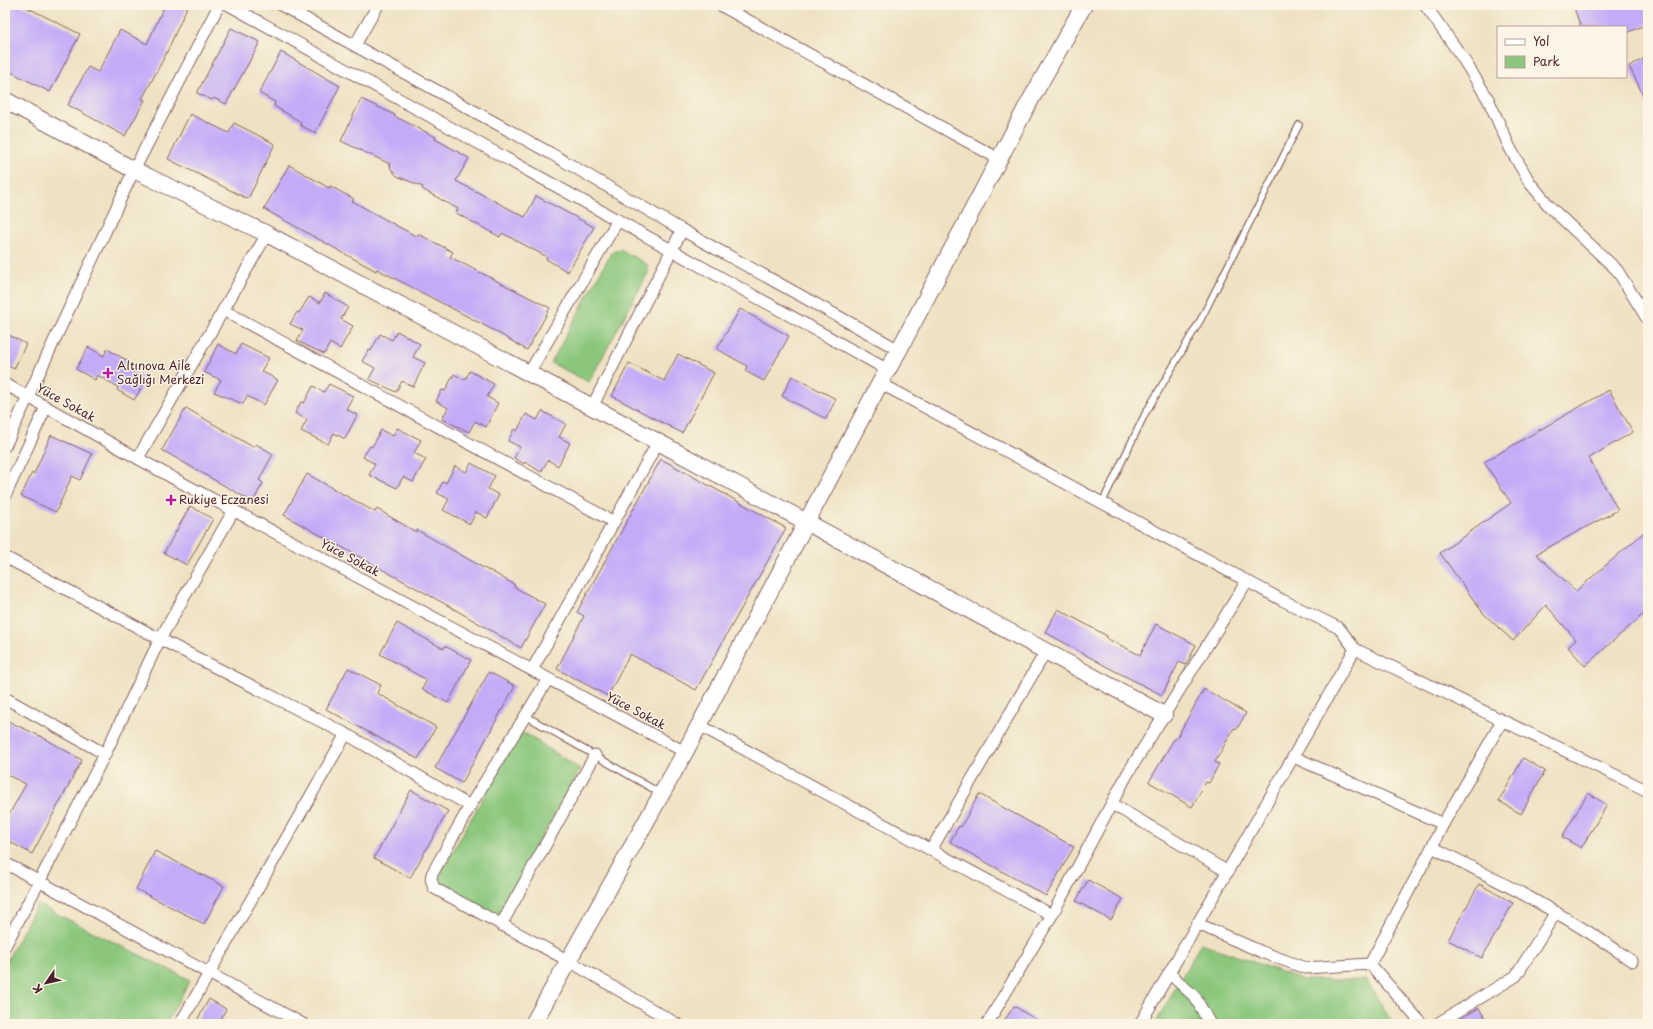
<svg xmlns="http://www.w3.org/2000/svg" width="1653" height="1029" viewBox="0 0 1653 1029" font-family="'Playpen Sans',sans-serif">
  <style>
    .green { fill: #8ac77c; stroke: #6a7354 }
    .building { fill: #c3abf8 }
    .lines { fill: none; stroke-linecap: round; stroke-linejoin: round }
    .lane-casing { stroke: #836360; stroke-width: 8 }
    .street-casing { stroke: #836360; stroke-width: 13 }
    .secondary-casing { stroke: #836360; stroke-width: 18 }
    .lane { stroke: #fff; stroke-width: 5.5 }
    .street { stroke: #fff; stroke-width: 11 }
    .secondary { stroke: #fff; stroke-width: 16 }
    .poi-dot { fill: #b5179e; stroke: #fcf5e5; stroke-width: 1.5 }
    .labels { text-anchor: middle; stroke-width: 3; stroke-linejoin: round; paint-order: stroke }
    .poi-label { font-size: 12px; fill: #4a1f2b; stroke: #fcf5e5; text-anchor: start }
    .street-label { font-size: 12px; fill: #4a1f2b; stroke: #fcf5e5 }
  </style>
  <rect width="100%" height="100%" fill="#fcf5e5"/>
  <filter id="ink" filterUnits="userSpaceOnUse"><feTurbulence type="fractalNoise" baseFrequency=".025" numOctaves="2"/><feDisplacementMap in="SourceGraphic" scale="8" xChannelSelector="R" yChannelSelector="G"/><feConvolveMatrix kernelMatrix="1 2 1 2 8 2 1 2 1" color-interpolation-filters="sRGB"/></filter>
  <filter id="wash" filterUnits="userSpaceOnUse"><feTurbulence type="fractalNoise" baseFrequency=".012" numOctaves="4" result="noise"/><feDisplacementMap in="SourceGraphic" scale="16" xChannelSelector="R" yChannelSelector="G"/><feGaussianBlur stdDeviation="0.9" result="paint"/><feColorMatrix in="noise" values="0 0 0 0 0 0 0 0 0 0 0 0 0 0 0 0 0 1.4 0 .05"/><feComposite in="paint" operator="in"/></filter>
  <g filter="url(#wash)">
    <rect width="100%" height="100%" fill="#eee2c2"/>
    <g class="green">
      <path d="M 620,249 L 648,265 L 648,273 L 589,382 L 551,363 L 611,253 Z"/>
      <path d="M 519,734 L 526,734 L 580,769 L 498,915 L 492,917 L 439,886 L 436,881 Z"/>
      <path d="M 37,904 L 190,980 L 166,1024 L 5,1024 L 5,964 Z"/>
      <path d="M 1201,943 L 1303,980 L 1366,980 L 1393,1024 L 1155,1024 Z"/>
    </g>
    <g id="blocks">
      <g class="building">
        <path d="M 5,5 L 22,5 L 80,34 L 50,92 L 5,69 Z"/>
        <path d="M 165,5 L 188,5 L 166,54 L 142,99 L 145,100 L 125,136 L 68,105 L 88,67 L 98,72 L 120,30 L 147,44 Z"/>
        <path d="M 1573,5 L 1648,5 L 1648,24 L 1626,33 L 1626,27 L 1581,27 Z"/>
        <path d="M 231,28 L 260,42 L 226,104 L 214,98 L 212,100 L 197,93 Z"/>
        <path d="M 281,52 L 340,86 L 315,133 L 300,125 L 301,122 L 274,106 L 275,102 L 259,93 Z"/>
        <path d="M 1648,57 L 1648,105 L 1629,66 Z"/>
        <path d="M 361,99 L 395,115 L 394,116 L 436,137 L 435,139 L 469,158 L 456,181 L 525,217 L 536,196 L 594,227 L 568,272 L 546,259 L 547,257 L 502,233 L 500,237 L 456,213 L 458,209 L 422,189 L 423,187 L 397,176 L 391,169 L 390,164 L 341,141 Z"/>
        <path d="M 190,114 L 229,133 L 234,123 L 275,144 L 248,199 L 168,159 Z"/>
        <path d="M 289,165 L 329,188 L 330,186 L 354,199 L 352,201 L 417,237 L 418,234 L 453,252 L 450,257 L 550,308 L 527,350 L 495,331 L 377,269 L 376,271 L 264,209 Z"/>
        <path d="M 325,293 L 348,307 L 341,319 L 353,326 L 340,349 L 330,343 L 324,354 L 297,341 L 303,330 L 290,324 L 297,312 L 299,313 L 309,297 L 320,303 Z"/>
        <path d="M 740,309 L 789,336 L 764,381 L 745,371 L 747,366 L 717,349 Z"/>
        <path d="M 397,331 L 420,344 L 413,357 L 425,363 L 413,387 L 402,381 L 396,392 L 369,379 L 375,368 L 362,361 L 369,350 L 371,351 L 380,334 L 392,340 Z"/>
        <path d="M 5,333 L 26,344 L 14,369 L 5,364 Z"/>
        <path d="M 218,344 L 236,354 L 241,344 L 269,358 L 261,371 L 278,380 L 264,405 L 247,396 L 243,404 L 214,392 L 221,380 L 204,372 Z"/>
        <path d="M 88,347 L 104,356 L 107,349 L 133,364 L 130,370 L 146,380 L 134,400 L 117,390 L 118,387 L 97,375 L 95,380 L 76,369 Z"/>
        <path d="M 678,354 L 714,373 L 682,433 L 612,396 L 629,363 L 664,381 Z"/>
        <path d="M 470,371 L 494,384 L 487,397 L 498,403 L 486,427 L 475,421 L 469,432 L 442,419 L 448,408 L 436,401 L 442,390 L 445,391 L 454,374 L 465,380 Z"/>
        <path d="M 792,376 L 836,399 L 826,419 L 782,396 Z"/>
        <path d="M 329,384 L 353,396 L 346,409 L 357,415 L 345,439 L 334,433 L 328,444 L 301,431 L 307,420 L 295,413 L 301,402 L 304,403 L 313,386 L 324,392 Z"/>
        <path d="M 1609,390 L 1633,432 L 1589,458 L 1618,510 L 1536,554 L 1576,591 L 1648,529 L 1648,610 L 1585,666 L 1568,647 L 1576,640 L 1546,605 L 1513,641 L 1483,613 L 1440,553 L 1511,503 L 1484,462 Z"/>
        <path d="M 186,408 L 253,447 L 256,444 L 273,454 L 259,480 L 263,483 L 253,502 L 162,450 Z"/>
        <path d="M 542,411 L 566,424 L 559,437 L 570,443 L 558,466 L 548,460 L 541,472 L 525,462 L 524,464 L 514,458 L 520,447 L 508,441 L 514,429 L 517,431 L 526,414 L 537,420 Z"/>
        <path d="M 397,428 L 421,440 L 414,453 L 426,459 L 413,482 L 403,477 L 397,488 L 369,475 L 375,464 L 363,457 L 370,446 L 372,447 L 381,430 L 393,436 Z"/>
        <path d="M 51,435 L 92,454 L 80,480 L 72,476 L 56,512 L 21,496 L 32,473 L 34,474 Z"/>
        <path d="M 661,459 L 786,528 L 696,690 L 630,654 L 608,696 L 557,669 L 584,616 L 577,612 Z"/>
        <path d="M 471,463 L 495,476 L 488,489 L 499,495 L 487,518 L 476,512 L 470,524 L 443,510 L 449,499 L 437,493 L 443,481 L 446,483 L 455,466 L 466,472 Z"/>
        <path d="M 307,474 L 375,512 L 377,509 L 416,532 L 417,530 L 489,571 L 489,570 L 515,585 L 514,587 L 545,604 L 521,648 L 454,609 L 284,515 Z"/>
        <path d="M 190,506 L 213,519 L 187,565 L 164,553 Z"/>
        <path d="M 1058,609 L 1107,636 L 1106,638 L 1140,655 L 1156,624 L 1196,645 L 1186,665 L 1179,662 L 1162,695 L 1109,668 L 1045,632 Z"/>
        <path d="M 397,623 L 444,649 L 445,646 L 471,660 L 448,703 L 422,689 L 427,680 L 380,654 Z"/>
        <path d="M 348,668 L 381,685 L 377,693 L 436,727 L 418,759 L 326,709 Z"/>
        <path d="M 489,672 L 515,686 L 462,783 L 435,768 Z"/>
        <path d="M 1204,689 L 1246,713 L 1237,729 L 1234,728 L 1215,762 L 1219,764 L 1209,783 L 1206,782 L 1192,807 L 1149,782 L 1174,739 L 1176,739 Z"/>
        <path d="M 8,721 L 42,737 L 82,760 L 32,854 L 5,839 L 5,822 L 26,784 L 5,774 L 5,727 Z"/>
        <path d="M 1523,758 L 1545,771 L 1521,814 L 1499,801 Z"/>
        <path d="M 411,790 L 448,811 L 410,878 L 374,858 Z"/>
        <path d="M 1588,793 L 1607,805 L 1581,848 L 1562,837 Z"/>
        <path d="M 979,794 L 1074,847 L 1046,896 L 950,842 L 959,826 L 961,827 Z"/>
        <path d="M 155,851 L 224,886 L 204,924 L 136,889 Z"/>
        <path d="M 1088,880 L 1123,899 L 1111,920 L 1076,901 Z"/>
        <path d="M 1479,884 L 1513,903 L 1482,958 L 1448,940 Z"/>
        <path d="M 209,999 L 226,1009 L 218,1024 L 195,1024 Z"/>
        <path d="M 1014,1006 L 1043,1024 L 1002,1024 Z"/>
        <path d="M 1479,1008 L 1488,1024 L 1452,1024 Z"/>
      </g>
    </g>
  </g>
  <g filter="url(#ink)">
    <use href="#blocks" fill-opacity="0" stroke="#836360" stroke-width="1"/>
    <g class="lines">
      <defs>
        <g id="lane">
          <path d="M 1102,503 L 1145,414 L 1201,319 L 1299,125"/>
          <path d="M 526,716 L 660,793"/>
        </g>
        <g id="street">
          <path d="M 229,5 L 888,370"/>
          <path d="M 281,5 L 550,153 L 682,230 L 899,350"/>
          <path d="M 720,5 L 999,159"/>
          <path d="M 1425,5 L 1462,57 L 1488,99 L 1510,148 L 1530,183 L 1550,207 L 1617,270 L 1648,320"/>
          <path d="M 355,45 L 378,5"/>
          <path d="M 223,310 L 614,522"/>
          <path d="M 529,373 L 618,220"/>
          <path d="M 880,383 L 1282,600 L 1339,628 L 1355,649"/>
          <path d="M 5,384 L 173,478 L 685,752"/>
          <path d="M 592,407 L 682,230"/>
          <path d="M 5,446 L 134,170 L 219,5"/>
          <path d="M 138,458 L 267,234"/>
          <path d="M 5,496 L 46,407"/>
          <path d="M 5,557 L 160,639 L 346,734 L 470,806 L 548,679"/>
          <path d="M 532,670 L 658,442"/>
          <path d="M 5,698 L 105,754"/>
          <path d="M 699,725 L 1052,915"/>
          <path d="M 1294,757 L 1443,824"/>
          <path d="M 1112,804 L 1228,872"/>
          <path d="M 470,806 L 432,874 L 431,879 L 434,888 L 569,961 L 677,1024"/>
          <path d="M 1432,847 L 1443,824 L 1502,721"/>
          <path d="M 931,850 L 1046,651"/>
          <path d="M 5,863 L 303,1024"/>
          <path d="M 1198,924 L 1262,952 L 1305,968 L 1370,964 L 1432,847 C 1501,882 1569,916 1632,961"/>
          <path d="M 501,925 L 595,755"/>
          <path d="M 5,946 L 39,882 L 105,754 L 160,639 L 234,510"/>
          <path d="M 1370,964 L 1422,1024"/>
          <path d="M 1169,973 L 1195,997 L 1210,1024"/>
          <path d="M 180,1024 L 346,734"/>
          <path d="M 987,1024 L 1052,915 L 1128,773 L 1247,581"/>
          <path d="M 1140,1024 L 1355,649 L 1648,791"/>
          <path d="M 1437,1024 L 1516,976 L 1556,912"/>
        </g>
        <g id="secondary">
          <path d="M 5,100 L 134,170 L 267,234 L 658,442 L 1164,715"/>
          <path d="M 533,1024 L 685,752 L 880,383 L 899,350 L 1026,108 L 1084,5"/>
        </g>
      </defs>
      <use href="#lane" class="lane-casing"/>
      <use href="#street" class="street-casing"/>
      <use href="#secondary" class="secondary-casing"/>
      <use href="#lane" class="lane"/>
      <use href="#street" class="street"/>
      <use href="#secondary" class="secondary"/>
    </g>
  </g>
  <g class="poi-dot">
    <path d="M106 367h4v4h4v4h-4v4h-4v-4h-4v-4h4z"/>
    <path d="M169 494h4v4h4v4h-4v4h-4v-4h-4v-4h4z"/>
  </g>
  <g class="labels">
    <g class="poi-label">
      <text x="117" y="370">Altınova Aile<tspan x="117" dy="14">Sağlığı Merkezi</tspan></text>
      <text x="179" y="504">Rukiye Eczanesi</text>
    </g>
    <g class="street-label">
      <text transform="translate(66 403) rotate(29)" y="4">Yüce Sokak</text>
      <text transform="translate(350 558) rotate(28)" y="4">Yüce Sokak</text>
      <text transform="translate(636 711) rotate(28)" y="4">Yüce Sokak</text>
    </g>
  </g>
  <rect width="1653" height="1029" fill="none" stroke="#fcf5e5" stroke-width="20"/>
  <rect x="1497" y="26" width="130" height="52" fill="#fcf5e5" stroke="#b59f9b"/>
  <rect x="1505" y="39" width="20" height="6" fill="#ffffff" stroke="#b59f9b"/>
  <text x="1533" y="46" font-size="12" fill="#4a1f2b">Yol</text>
  <rect x="1505" y="56" width="20" height="12" fill="#8ac77c" stroke="#b59f9b"/>
  <text x="1533" y="66" font-size="12" fill="#4a1f2b">Park</text>
  <g transform="translate(46 983) rotate(236)" stroke="#fcf5e5" stroke-width="3" paint-order="stroke">
  <path d="M0-3L7 15L0 10L-7 15Z" fill="#4a1f2b"/>
  <text y="-6" font-size="11" font-weight="bold" text-anchor="middle" fill="#4a1f2b">K</text>
  </g>
</svg>
